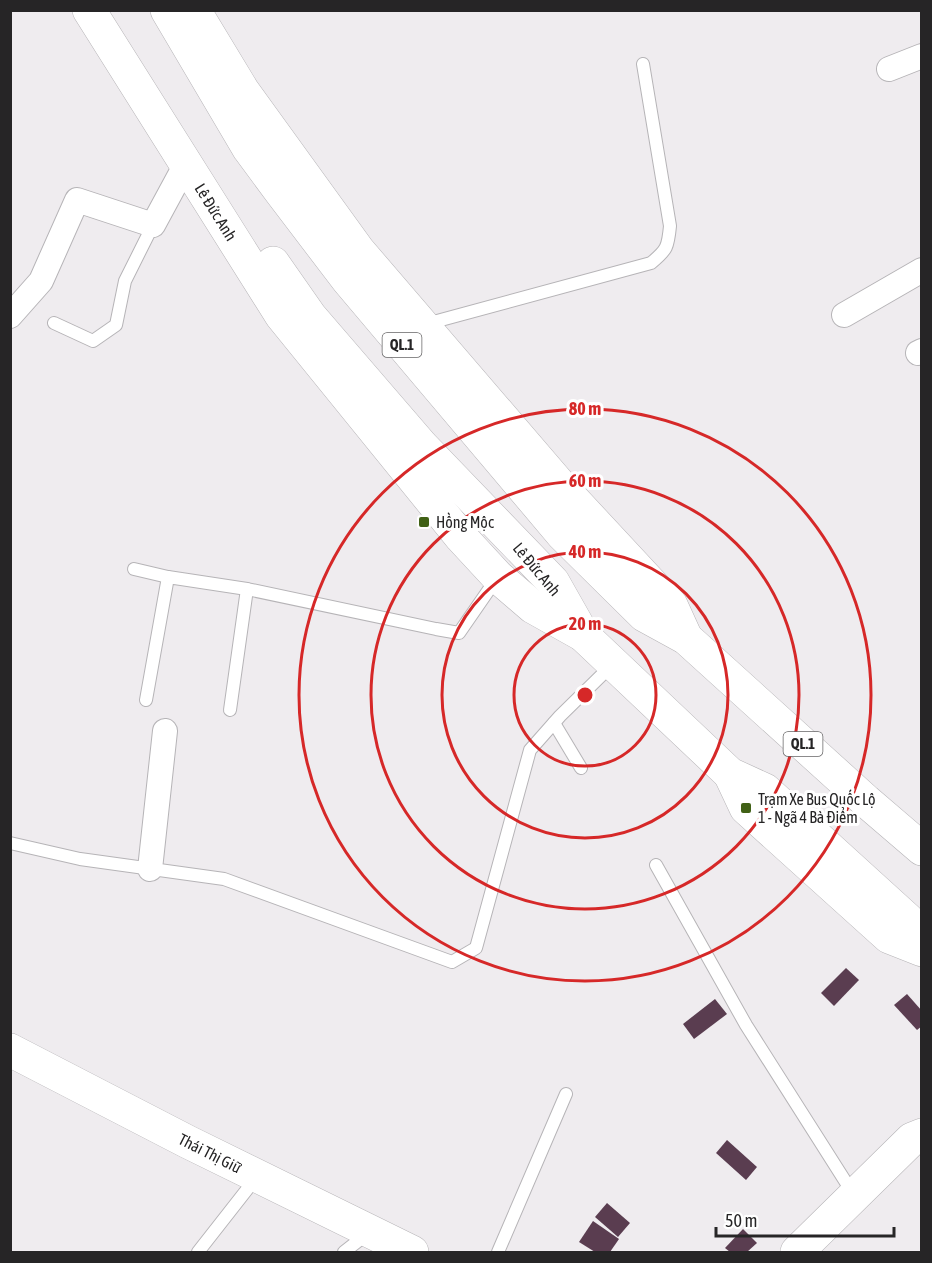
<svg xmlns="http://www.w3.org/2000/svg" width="932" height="1263" viewBox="0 0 932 1263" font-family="'Asap Condensed',sans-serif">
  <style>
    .building { fill: #5a3d50 }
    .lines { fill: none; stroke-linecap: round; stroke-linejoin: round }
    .lane-casing { stroke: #b6b4b7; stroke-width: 14 }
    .street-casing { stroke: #b6b4b7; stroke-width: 26 }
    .secondary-casing { stroke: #b6b4b7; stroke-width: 34 }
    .highway-casing { stroke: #b6b4b7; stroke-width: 34 }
    .lane { stroke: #fff; stroke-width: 12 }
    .street { stroke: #fff; stroke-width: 24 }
    .secondary { stroke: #fff; stroke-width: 33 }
    .highway { stroke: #fff; stroke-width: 33 }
    .ring { fill: none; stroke: #d62828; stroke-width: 3 }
    .poi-dot { fill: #416116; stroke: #fff; stroke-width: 2 }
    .labels { text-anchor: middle; stroke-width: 6; stroke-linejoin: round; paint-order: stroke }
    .shield { fill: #fff; stroke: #676667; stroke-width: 1.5 }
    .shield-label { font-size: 15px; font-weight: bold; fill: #262526 }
    .street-label { font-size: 16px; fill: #262526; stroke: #fff }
    .poi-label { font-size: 16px; fill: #262526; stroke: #fff; text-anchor: start }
    .centre { fill: #d62828; stroke: #fff; stroke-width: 3 }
    .ring-label { font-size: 18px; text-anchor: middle; font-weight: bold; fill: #d62828; stroke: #fff; stroke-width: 6; stroke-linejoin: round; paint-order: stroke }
  </style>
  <rect width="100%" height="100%" fill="#efecef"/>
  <g class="building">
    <path d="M 846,968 L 859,980 L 834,1006 L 821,993 Z"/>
    <path d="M 907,994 L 922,1011 L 922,1026 L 917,1030 L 894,1005 Z"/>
    <path d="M 715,999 L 727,1014 L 694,1039 L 683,1024 Z"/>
    <path d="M 727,1140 L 757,1167 L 746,1180 L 716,1153 Z"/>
    <path d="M 607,1203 L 630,1223 L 618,1237 L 595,1217 Z"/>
    <path d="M 593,1221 L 619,1239 L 610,1252 L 595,1252 L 579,1242 Z"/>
    <path d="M 743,1229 L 757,1243 L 747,1252 L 730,1252 L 725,1248 Z"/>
  </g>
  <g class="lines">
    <defs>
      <g id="lane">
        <path d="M 54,323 L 93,341 L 116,325 L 125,281 L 153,225"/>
        <path d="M 426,324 L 651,263 C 667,250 668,247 670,226 L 643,64"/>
        <path d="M 134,569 L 168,577"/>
        <path d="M 146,700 L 168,577 L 247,589 L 436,629 L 459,633 L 497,578"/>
        <path d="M 230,710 L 247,589"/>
        <path d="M 554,723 L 581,768"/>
        <path d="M 10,843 L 80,859 L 224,879 L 452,962 L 476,948 L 530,750 L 560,716 L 612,665"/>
        <path d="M 656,865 L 746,1025 L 854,1195"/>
        <path d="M 198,1252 L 256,1178"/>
        <path d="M 344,1252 L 367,1234"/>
        <path d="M 498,1252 L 566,1094"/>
      </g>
      <g id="street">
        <path d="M 889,69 L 922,56"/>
        <path d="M 844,315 L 922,270"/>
        <path d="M 10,316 L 41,281 L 77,200 L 153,225 L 186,164"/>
        <path d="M 918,353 L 922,351"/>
        <path d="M 150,869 L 165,731"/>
      </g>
      <g id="secondary">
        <path d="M 10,1050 L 188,1142 L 412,1252"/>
        <path d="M 797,1252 L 912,1139 L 922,1135"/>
      </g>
      <g id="highway">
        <path d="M 89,10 L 281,315 L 461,537 L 498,577 L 533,607 L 583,635 L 730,774 L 765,790 L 908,920 L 922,947"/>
        <path d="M 167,10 L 249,149 L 280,191 L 347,279 L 563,535 L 644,615 L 686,638 L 866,801 L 922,849"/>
        <path d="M 194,10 L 243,91 L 358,250 L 565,491 L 671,605 L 686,638"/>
        <path d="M 273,263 L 310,316 L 422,446 L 553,582 L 583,635"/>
        <path d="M 730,774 L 746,808 L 889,937 L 922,950"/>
      </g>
    </defs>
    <use href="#lane" class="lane-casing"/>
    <use href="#street" class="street-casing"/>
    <use href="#secondary" class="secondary-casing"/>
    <use href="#highway" class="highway-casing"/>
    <use href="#lane" class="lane"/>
    <use href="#street" class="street"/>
    <use href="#secondary" class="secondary"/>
    <use href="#highway" class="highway"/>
  </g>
  <g class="ring">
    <circle cx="585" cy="695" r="71"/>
    <circle cx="585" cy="695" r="143"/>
    <circle cx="585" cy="695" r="214"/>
    <circle cx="585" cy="695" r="286"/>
  </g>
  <g class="poi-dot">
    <rect x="418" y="516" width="12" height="12" rx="3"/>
    <rect x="740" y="802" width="12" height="12" rx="3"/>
  </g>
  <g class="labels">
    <g class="shield">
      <rect x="382.5" y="333" width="39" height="24" rx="4.5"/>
      <rect x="783.5" y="732" width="39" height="24" rx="4.5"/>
    </g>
    <g class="shield-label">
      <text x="402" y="350">QL.1</text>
      <text x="803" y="749">QL.1</text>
    </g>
    <g class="street-label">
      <text transform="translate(216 212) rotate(58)" y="6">Lê Đức Anh</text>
      <text transform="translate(537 569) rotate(50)" y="6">Lê Đức Anh</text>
      <text transform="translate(210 1153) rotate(27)" y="6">Thái Thị Giữ</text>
    </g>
    <g class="poi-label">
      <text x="436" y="528">Hồng Mộc</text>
      <text x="758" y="805">Trạm Xe Bus Quốc Lộ<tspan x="758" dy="18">1 - Ngã 4 Bà Điểm</tspan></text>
    </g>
  </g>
  <circle cx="585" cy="695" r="9" class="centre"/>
  <g class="ring-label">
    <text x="585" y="415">80 m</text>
    <text x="585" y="487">60 m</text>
    <text x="585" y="558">40 m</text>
    <text x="585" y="630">20 m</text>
  </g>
  <rect width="932" height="1263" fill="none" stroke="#262526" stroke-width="24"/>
  <path d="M716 1227v9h178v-9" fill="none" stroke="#262526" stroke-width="3"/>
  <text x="725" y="1227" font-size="18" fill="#262526" stroke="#ffffff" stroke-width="4.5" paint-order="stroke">50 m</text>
</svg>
